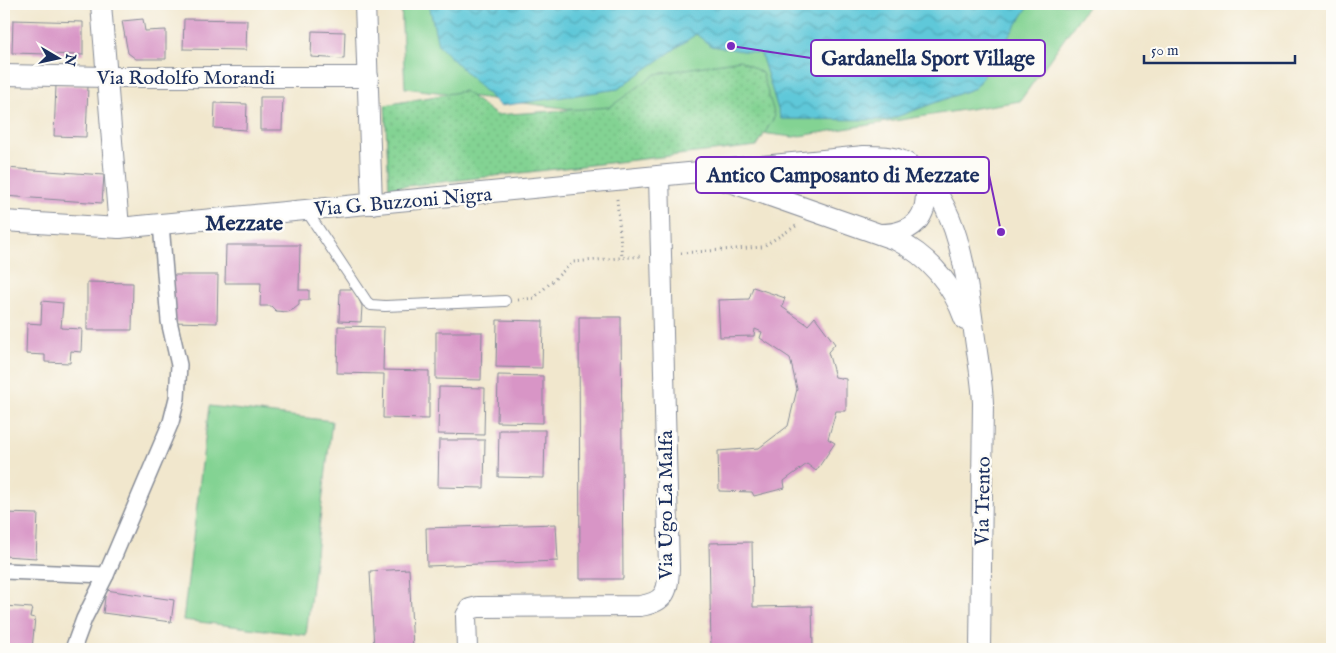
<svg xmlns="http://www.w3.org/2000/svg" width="1336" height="653" viewBox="0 0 1336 653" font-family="'IM FELL English',serif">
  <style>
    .grass { fill: #83d393; stroke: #4f8178 }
    .park { fill: url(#park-dots); stroke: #4f8178 }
    .water { fill: url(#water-waves); stroke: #3c7c9c }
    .building { fill: #d895c6 }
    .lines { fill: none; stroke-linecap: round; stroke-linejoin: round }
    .service-casing { stroke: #868b96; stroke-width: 12 }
    .pedestrian-casing { stroke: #868b96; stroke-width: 18 }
    .minor-casing { stroke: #868b96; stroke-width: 22 }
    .path { stroke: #868b96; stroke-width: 3; stroke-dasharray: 1 4; stroke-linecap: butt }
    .service { stroke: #fff; stroke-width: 10 }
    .pedestrian { stroke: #fff; stroke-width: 15 }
    .minor { stroke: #fff; stroke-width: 20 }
    .labels { text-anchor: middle; stroke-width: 5; stroke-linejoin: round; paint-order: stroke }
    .street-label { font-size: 20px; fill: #1b2f5e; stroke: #fdfcf7 }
    .quarter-label { font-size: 22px; font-weight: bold; fill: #1b2f5e; stroke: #fdfcf7 }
    .leader { fill: none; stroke: #7b2cbf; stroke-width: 2 }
    .callout-dot { fill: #7b2cbf; stroke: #fdfcf7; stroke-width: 2 }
    .callout { fill: #fdfcf7; stroke: #7b2cbf; stroke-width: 2 }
    .callout-label { font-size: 21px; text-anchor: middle; font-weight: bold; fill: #1b2f5e }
  </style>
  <defs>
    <pattern id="park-dots" width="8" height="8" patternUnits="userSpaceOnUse" patternTransform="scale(1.25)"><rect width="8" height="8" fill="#83d393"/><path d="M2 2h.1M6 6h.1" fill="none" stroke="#71b581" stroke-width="1.8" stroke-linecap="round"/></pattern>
    <pattern id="water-waves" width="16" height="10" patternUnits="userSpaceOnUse" patternTransform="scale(1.25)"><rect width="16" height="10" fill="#5ec8d9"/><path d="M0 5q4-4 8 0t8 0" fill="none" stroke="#4da3b3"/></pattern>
  </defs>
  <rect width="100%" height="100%" fill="#fdfcf7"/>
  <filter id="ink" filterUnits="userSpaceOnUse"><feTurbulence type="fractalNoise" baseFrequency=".02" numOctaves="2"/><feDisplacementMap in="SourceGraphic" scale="10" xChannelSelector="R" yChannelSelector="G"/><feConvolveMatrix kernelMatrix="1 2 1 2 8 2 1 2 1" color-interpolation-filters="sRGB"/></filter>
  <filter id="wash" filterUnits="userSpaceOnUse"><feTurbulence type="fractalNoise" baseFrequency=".0096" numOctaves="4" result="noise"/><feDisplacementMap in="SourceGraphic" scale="20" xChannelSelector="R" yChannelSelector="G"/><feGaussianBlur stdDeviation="1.12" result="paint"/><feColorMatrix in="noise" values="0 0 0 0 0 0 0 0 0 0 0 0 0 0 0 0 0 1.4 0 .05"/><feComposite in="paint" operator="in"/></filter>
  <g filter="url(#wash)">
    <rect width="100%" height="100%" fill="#f1e7cd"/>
    <g class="grass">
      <path d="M 401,4 L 1089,4 L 1020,101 L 793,137 L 405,88 Z"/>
      <path d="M 209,406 L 332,421 L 306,635 L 183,620 Z"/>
    </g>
    <path class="park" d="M 740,60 L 762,73 L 775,116 L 757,146 L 389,188 L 385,105 L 464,91 L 496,115 L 610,107 L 656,74 Z"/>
    <path class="water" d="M 429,4 L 1030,4 L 975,88 L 888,120 L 781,119 L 761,54 L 711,46 L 696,34 L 618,89 L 500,106 L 438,45 Z"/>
    <g id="blocks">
      <g class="building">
        <path d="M 143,19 L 145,31 L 166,30 L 166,59 L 136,59 L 128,53 L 122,21 Z"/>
        <path d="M 184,19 L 247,20 L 246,50 L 183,49 Z"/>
        <path d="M 13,20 L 83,22 L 83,55 L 12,53 Z"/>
        <path d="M 312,31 L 345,32 L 344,59 L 311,57 Z"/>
        <path d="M 56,85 L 88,86 L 86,137 L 54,136 Z"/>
        <path d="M 260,97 L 283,97 L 282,130 L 260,130 Z"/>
        <path d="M 215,103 L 247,104 L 246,130 L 214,128 Z"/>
        <path d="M 6,168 L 104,175 L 102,203 L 4,196 Z"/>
        <path d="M 226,245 L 300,245 L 299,290 L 309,290 L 309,300 L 299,300 L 299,305 L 294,309 L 288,312 L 276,311 L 271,306 L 260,306 L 261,283 L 225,283 Z"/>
        <path d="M 172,275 L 218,275 L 217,323 L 171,322 Z"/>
        <path d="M 87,282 L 133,283 L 132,330 L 87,330 Z"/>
        <path d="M 753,287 L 785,298 L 782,307 L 808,325 L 815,317 L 835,344 L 828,352 L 835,377 L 846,379 L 846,411 L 836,411 L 828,439 L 835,443 L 816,471 L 807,464 L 784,481 L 785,488 L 754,496 L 752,492 L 719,491 L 718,451 L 759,448 L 788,426 L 797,389 L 790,358 L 760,338 L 762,332 L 755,329 L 754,336 L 720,337 L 718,300 L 749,299 Z"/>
        <path d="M 340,289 L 354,289 L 362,306 L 361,322 L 339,321 Z"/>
        <path d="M 42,301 L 63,303 L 61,328 L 82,329 L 81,352 L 71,351 L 70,363 L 45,362 L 45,355 L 26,354 L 27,323 L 41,324 Z"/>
        <path d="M 579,317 L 621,317 L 623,579 L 580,579 Z"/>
        <path d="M 497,320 L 543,321 L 542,368 L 496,367 Z"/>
        <path d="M 338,326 L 384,327 L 383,370 L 429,371 L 429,419 L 383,418 L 384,374 L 337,373 Z"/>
        <path d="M 436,332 L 482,332 L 481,380 L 436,379 Z"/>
        <path d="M 498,375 L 543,376 L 543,423 L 497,422 Z"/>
        <path d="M 439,387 L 485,388 L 484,435 L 438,434 Z"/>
        <path d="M 499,430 L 545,430 L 544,478 L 498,477 Z"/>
        <path d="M 439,440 L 485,440 L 484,488 L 438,487 Z"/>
        <path d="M 4,513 L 38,514 L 36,558 L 4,556 Z"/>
        <path d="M 556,524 L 558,561 L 427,566 L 426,528 Z"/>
        <path d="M 752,542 L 753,607 L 812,606 L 813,648 L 711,649 L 709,543 Z"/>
        <path d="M 409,569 L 413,649 L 374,649 L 370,571 Z"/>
        <path d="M 106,590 L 174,600 L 171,622 L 103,613 Z"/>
        <path d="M 4,606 L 32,608 L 30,617 L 35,618 L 32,649 L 4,649 Z"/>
      </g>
    </g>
  </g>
  <g filter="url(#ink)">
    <use href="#blocks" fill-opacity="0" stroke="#868b96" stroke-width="1"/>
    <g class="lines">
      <defs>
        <path id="service" d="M 306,210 L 367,302 L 371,305 L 385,306 L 505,301"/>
        <g id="pedestrian">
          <path d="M 4,571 L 106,575"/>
          <path d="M 73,649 L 84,619 L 106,575 L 171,422 L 177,398 L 179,365 L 169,321 L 161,224"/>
        </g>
        <g id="minor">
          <path d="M 101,4 L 119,228"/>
          <path d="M 365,4 L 372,204"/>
          <path d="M 4,75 L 107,77 L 368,77"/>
          <path d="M 707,176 L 736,184 L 896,240 C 930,257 952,284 965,320"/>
          <path d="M 4,221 L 119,228 L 864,156 C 877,156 893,156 905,162 C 959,193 966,276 974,331 C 977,355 982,379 983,403 L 980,649"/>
          <path d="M 880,234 C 918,234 931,213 924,178"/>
          <path d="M 467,649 L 466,616 L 470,609 L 478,607 L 640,606 C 666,602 668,591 669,568 L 659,176"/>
        </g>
      </defs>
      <use href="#service" class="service-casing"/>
      <use href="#pedestrian" class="pedestrian-casing"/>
      <use href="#minor" class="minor-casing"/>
      <g class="path">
        <path d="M 617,199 L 622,257"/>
        <path d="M 681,253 L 762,247 L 796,226"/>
        <path d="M 518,300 L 534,298 L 573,262 L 642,256"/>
      </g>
      <use href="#service" class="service"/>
      <use href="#pedestrian" class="pedestrian"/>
      <use href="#minor" class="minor"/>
    </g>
  </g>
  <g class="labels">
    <g class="street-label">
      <text x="186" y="84">Via Rodolfo Morandi</text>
      <text transform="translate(403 201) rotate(-5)" y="7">Via G. Buzzoni Nigra</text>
      <text transform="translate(982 501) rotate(-89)" y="7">Via Trento</text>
      <text transform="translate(665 505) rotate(-90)" y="7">Via Ugo La Malfa</text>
    </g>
    <g class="quarter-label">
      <text x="244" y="230">Mezzate</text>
    </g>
  </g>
  <path class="leader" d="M731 46L811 58M1001 232L989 175"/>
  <g class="callout-dot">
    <circle cx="731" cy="46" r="5"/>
    <circle cx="1001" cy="232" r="5"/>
  </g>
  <g class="callout">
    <rect x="811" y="40" width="234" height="36" rx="5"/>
    <rect x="696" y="157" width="293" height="36" rx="5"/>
  </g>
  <g class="callout-label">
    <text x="928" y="65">Gardanella Sport Village</text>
    <text x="843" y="182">Antico Camposanto di Mezzate</text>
  </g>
  <rect width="1336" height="653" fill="none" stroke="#fdfcf7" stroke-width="20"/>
  <g transform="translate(58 58) rotate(99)" stroke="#fdfcf7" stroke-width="4" paint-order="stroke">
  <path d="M0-4L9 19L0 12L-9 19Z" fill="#1b2f5e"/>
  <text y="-8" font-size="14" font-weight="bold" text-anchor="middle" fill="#1b2f5e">N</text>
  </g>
  <path d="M1144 55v8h151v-8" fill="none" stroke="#1b2f5e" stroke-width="2.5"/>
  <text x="1151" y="55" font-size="15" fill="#1b2f5e" stroke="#fdfcf7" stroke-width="4" paint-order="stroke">50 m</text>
</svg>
